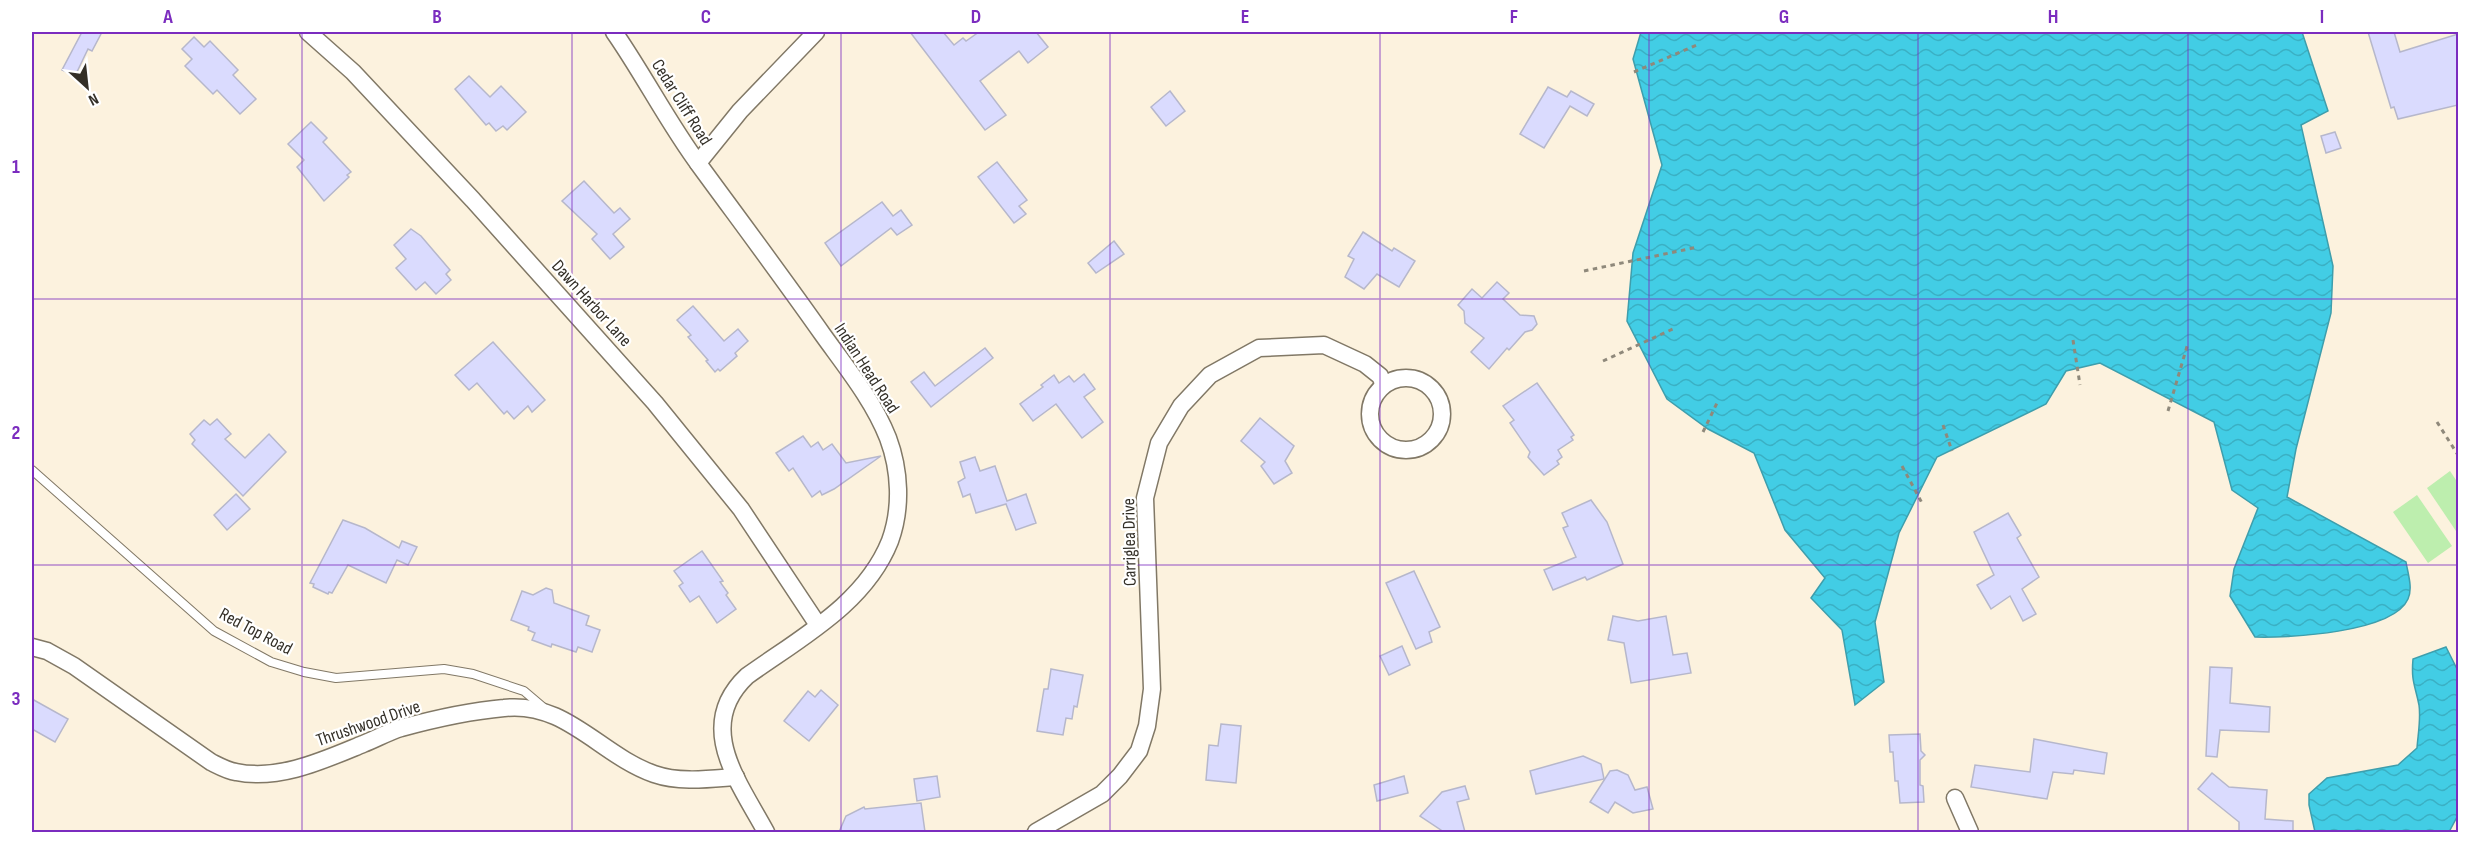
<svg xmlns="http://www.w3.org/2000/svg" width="2490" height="864" viewBox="0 0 2490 864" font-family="'Sofia Sans Condensed',sans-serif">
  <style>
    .garden { fill: #bdeeae }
    .water { fill: url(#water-waves); stroke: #3e9eac; stroke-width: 1.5 }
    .building { fill: #dadbfe; stroke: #b6b7cb; stroke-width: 1.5 }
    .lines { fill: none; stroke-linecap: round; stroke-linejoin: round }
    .service-casing { stroke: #817866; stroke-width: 10 }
    .minor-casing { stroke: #817866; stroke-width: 19 }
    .path { stroke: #8f897b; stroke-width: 3; stroke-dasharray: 4.5 4.5; stroke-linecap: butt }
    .service { stroke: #fff; stroke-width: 8 }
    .minor { stroke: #fff; stroke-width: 16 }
    .grid { fill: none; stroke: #7b2cbf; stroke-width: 1.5; stroke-opacity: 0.55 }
    .labels { text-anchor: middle; stroke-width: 4.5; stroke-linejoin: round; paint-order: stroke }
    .street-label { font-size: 18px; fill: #332f27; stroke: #fff }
    .neatline { fill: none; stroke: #7b2cbf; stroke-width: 2 }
    .grid-label { font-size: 20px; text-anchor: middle; font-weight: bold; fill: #7b2cbf }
  </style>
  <defs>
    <pattern id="water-waves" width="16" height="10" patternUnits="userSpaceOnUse" patternTransform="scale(1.5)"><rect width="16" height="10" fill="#42cde5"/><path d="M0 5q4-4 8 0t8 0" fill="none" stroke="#3ab0c4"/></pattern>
  </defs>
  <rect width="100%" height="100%" fill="#fcf2de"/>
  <g class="garden">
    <path d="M 2450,471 L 2458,483 L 2458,534 L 2427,488 Z"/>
    <path d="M 2417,495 L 2452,546 L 2428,563 L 2393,512 Z"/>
  </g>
  <g class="water">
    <path d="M 1641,32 L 2302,32 L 2328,111 L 2301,125 L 2333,266 L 2331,313 L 2296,449 L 2287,497 L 2406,562 C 2408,574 2413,588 2408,599 C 2393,633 2288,638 2255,637 L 2230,596 L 2234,569 L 2258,508 L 2232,490 L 2214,422 L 2100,363 L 2066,371 L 2046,404 L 1937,457 L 1899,533 L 1875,622 L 1884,682 L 1855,705 L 1842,630 L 1811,598 L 1825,578 L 1785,530 L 1754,453 L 1708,429 L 1667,399 L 1627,321 L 1633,253 L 1662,165 L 1633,59 Z"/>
    <path d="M 2446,647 L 2458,671 L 2458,815 L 2449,832 L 2315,832 L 2309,805 L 2309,794 L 2327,778 L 2398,765 L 2417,748 C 2418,734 2421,719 2419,705 C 2415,685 2411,681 2413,659 Z"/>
  </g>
  <g class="building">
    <path d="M 82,32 L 102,32 L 92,51 L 88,49 L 75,76 L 62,70 Z"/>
    <path d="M 910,32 L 943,32 L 954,45 L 963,38 L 966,41 L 979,32 L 1036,32 L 1048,47 L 1028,63 L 1019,51 L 980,81 L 1006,115 L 985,130 Z"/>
    <path d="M 2368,32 L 2394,32 L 2400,52 L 2458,34 L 2458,105 L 2398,119 L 2394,107 L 2391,108 Z"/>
    <path d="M 194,37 L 204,47 L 210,41 L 238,70 L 233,75 L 256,99 L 240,114 L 217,90 L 213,94 L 185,66 L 192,59 L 182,49 Z"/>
    <path d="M 469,76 L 490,97 L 501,86 L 526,112 L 507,130 L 503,126 L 496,131 L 489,123 L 486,125 L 455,89 Z"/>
    <path d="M 1548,87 L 1567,97 L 1571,91 L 1594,104 L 1587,116 L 1570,106 L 1544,148 L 1520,134 Z"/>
    <path d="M 1170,91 L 1185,111 L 1166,126 L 1151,107 Z"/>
    <path d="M 311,122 L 327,138 L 323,142 L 351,172 L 347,175 L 349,177 L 324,201 L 297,167 L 304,160 L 288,144 Z"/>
    <path d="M 2335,132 L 2341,148 L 2326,153 L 2321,136 Z"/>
    <path d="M 997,162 L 1027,200 L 1019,206 L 1026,214 L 1014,223 L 978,177 Z"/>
    <path d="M 584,181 L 614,213 L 620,208 L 630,219 L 613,234 L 624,247 L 610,259 L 592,239 L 597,234 L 562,201 Z"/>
    <path d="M 882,202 L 893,216 L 901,210 L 912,225 L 897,235 L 891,228 L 841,266 L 825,243 Z"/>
    <path d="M 411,229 L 421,236 L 450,270 L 446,274 L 451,280 L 436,294 L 425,282 L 416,290 L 396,268 L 406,259 L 394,245 Z"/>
    <path d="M 1363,232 L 1392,251 L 1394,248 L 1415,261 L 1399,287 L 1377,274 L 1364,289 L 1345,277 L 1354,259 L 1348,256 Z"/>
    <path d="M 1114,241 L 1124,254 L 1096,273 L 1088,263 Z"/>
    <path d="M 1497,282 L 1509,293 L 1503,299 L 1520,315 L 1534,316 L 1537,324 L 1532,330 L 1525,332 L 1509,350 L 1507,348 L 1489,369 L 1471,352 L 1484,338 L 1465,323 L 1464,311 L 1458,305 L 1472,289 L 1482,298 Z"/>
    <path d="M 693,306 L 724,341 L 738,329 L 748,341 L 735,353 L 737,356 L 720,371 L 718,369 L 715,372 L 706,361 L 708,360 L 688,337 L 691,335 L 677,320 Z"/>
    <path d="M 493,342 L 545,400 L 532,412 L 528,406 L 514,419 L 507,411 L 504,414 L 477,383 L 469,390 L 455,375 Z"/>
    <path d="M 985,348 L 993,358 L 931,407 L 911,382 L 924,372 L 935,386 Z"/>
    <path d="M 1084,374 L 1095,389 L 1084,397 L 1103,422 L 1082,438 L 1056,404 L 1033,421 L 1020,404 L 1043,387 L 1041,385 L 1054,375 L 1059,383 L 1069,376 L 1074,382 Z"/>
    <path d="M 1537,383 L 1574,435 L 1571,437 L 1573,440 L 1558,450 L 1562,457 L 1557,461 L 1559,464 L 1544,475 L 1528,457 L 1530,452 L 1510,423 L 1514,420 L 1503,406 Z"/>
    <path d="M 1260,418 L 1294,446 L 1285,461 L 1292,473 L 1274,484 L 1261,466 L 1265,462 L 1241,441 Z"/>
    <path d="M 217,419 L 231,434 L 225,439 L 245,458 L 269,434 L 286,452 L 243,496 L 192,444 L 195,440 L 190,434 L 204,420 L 210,425 Z"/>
    <path d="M 803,436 L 811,447 L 818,442 L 823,450 L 832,444 L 846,463 L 881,456 L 834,489 L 822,495 L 820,491 L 812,497 L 793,468 L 789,471 L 776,453 Z"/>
    <path d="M 975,457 L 980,471 L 995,466 L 1007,501 L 1026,494 L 1036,523 L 1016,530 L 1006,504 L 976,513 L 970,494 L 963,497 L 958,482 L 965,478 L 960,462 Z"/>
    <path d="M 236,494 L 250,509 L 227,530 L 214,515 Z"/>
    <path d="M 1591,500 L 1607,522 L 1623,564 L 1587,580 L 1585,577 L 1553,590 L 1544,570 L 1576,557 L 1563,528 L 1568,526 L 1562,513 Z"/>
    <path d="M 2008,513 L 2021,535 L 2017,538 L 2039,577 L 2022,589 L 2036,614 L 2023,621 L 2010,596 L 1991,609 L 1977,585 L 1994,575 L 1974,532 Z"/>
    <path d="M 343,520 L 365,528 L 399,548 L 402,541 L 417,547 L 408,565 L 397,560 L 386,583 L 348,565 L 332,593 L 329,592 L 328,594 L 313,587 L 314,584 L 310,583 Z"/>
    <path d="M 702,551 L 723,581 L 720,582 L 728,593 L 726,595 L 736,609 L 717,623 L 699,596 L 690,602 L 679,586 L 683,583 L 674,571 Z"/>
    <path d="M 1414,571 L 1440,627 L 1429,632 L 1432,642 L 1416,649 L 1386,583 Z"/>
    <path d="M 546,588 L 552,590 L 554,603 L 589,616 L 586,625 L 600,630 L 592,652 L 578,647 L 576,652 L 552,644 L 551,647 L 532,640 L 535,633 L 528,630 L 529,627 L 511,620 L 522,591 L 533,595 Z"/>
    <path d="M 1613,616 L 1638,621 L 1666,616 L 1673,655 L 1687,653 L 1691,673 L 1631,683 L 1624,643 L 1608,640 Z"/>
    <path d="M 1402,646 L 1410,665 L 1389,675 L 1380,656 Z"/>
    <path d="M 2210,667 L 2232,668 L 2230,703 L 2270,707 L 2269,732 L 2220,730 L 2217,757 L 2206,756 Z"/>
    <path d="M 1051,669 L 1083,675 L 1077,707 L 1074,706 L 1072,719 L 1066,718 L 1063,735 L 1037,731 L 1044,689 L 1048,689 Z"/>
    <path d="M 821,690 L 838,705 L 809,741 L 784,721 L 808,691 L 815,697 Z"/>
    <path d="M 32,699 L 68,719 L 55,742 L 32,729 Z"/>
    <path d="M 1221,724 L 1241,726 L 1236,783 L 1206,780 L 1209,745 L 1218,746 Z"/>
    <path d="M 1920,734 L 1921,751 L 1925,755 L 1920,760 L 1920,785 L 1923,786 L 1924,802 L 1900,803 L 1898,781 L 1895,781 L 1893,752 L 1890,752 L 1889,735 Z"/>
    <path d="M 2034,739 L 2107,753 L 2104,774 L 2074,770 L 2073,774 L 2053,772 L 2047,799 L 1971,787 L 1975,765 L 2030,772 Z"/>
    <path d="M 1583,756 L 1601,764 L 1604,779 L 1536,794 L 1530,771 Z"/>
    <path d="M 1617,770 L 1628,775 L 1635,790 L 1647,787 L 1653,809 L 1633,813 L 1615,802 L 1608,813 L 1590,802 L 1610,771 Z"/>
    <path d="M 2212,773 L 2229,787 L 2267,790 L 2265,819 L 2293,821 L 2293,832 L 2239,832 L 2239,822 L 2198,789 Z"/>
    <path d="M 937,776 L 940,797 L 917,801 L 914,779 Z"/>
    <path d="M 1404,776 L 1408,793 L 1377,801 L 1374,785 Z"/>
    <path d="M 1465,786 L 1469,799 L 1457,802 L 1465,832 L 1444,832 L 1420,816 L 1442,792 Z"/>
    <path d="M 921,803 L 925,832 L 839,832 L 846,816 L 864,807 L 865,809 Z"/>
  </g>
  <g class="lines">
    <defs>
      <path id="service" d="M 32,470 L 214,631 L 271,662 L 304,672 L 336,678 L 444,669 L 473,674 L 524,691 L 544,708"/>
      <g id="minor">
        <path d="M 308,32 L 353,72 L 473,200 L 655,403 L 741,509 L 818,625"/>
        <path d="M 614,32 C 644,75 668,123 700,166 C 741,222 783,278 823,335 C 846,367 873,400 888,438 C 900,470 902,508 890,541 C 865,604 800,638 747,676 C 694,726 739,782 766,832"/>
        <path d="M 698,163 L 740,111 L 816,32"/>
        <circle cx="1406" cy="414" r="36"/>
        <path d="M 32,647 L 47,651 L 74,666 L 211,762 C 219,766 228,771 236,772 C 279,781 324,760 363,744 C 376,739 388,732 401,728 C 434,719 470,711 504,708 C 566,701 600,755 654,774 C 680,783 709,779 736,777"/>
        <path d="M 1955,798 L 1970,832"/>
        <path d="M 1036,832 L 1102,794 L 1120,776 L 1139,751 L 1147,726 L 1152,689 L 1145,498 L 1159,443 L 1181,406 L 1210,375 L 1259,348 L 1324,345 L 1365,364 L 1380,376 L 1384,385"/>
      </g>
    </defs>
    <use href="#service" class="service-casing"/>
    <use href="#minor" class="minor-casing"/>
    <g class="path">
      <path d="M 1634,72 L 1699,44"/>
      <path d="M 1584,271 L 1698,247"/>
      <path d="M 2073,340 L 2080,385"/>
      <path d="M 1603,361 L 1675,328"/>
      <path d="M 2168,411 L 2188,343"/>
      <path d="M 2437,422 L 2458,455"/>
      <path d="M 1943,425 L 1952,451"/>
      <path d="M 1703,432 L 1717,403"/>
      <path d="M 1902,466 L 1922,503"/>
    </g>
    <use href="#service" class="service"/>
    <use href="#minor" class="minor"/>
  </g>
  <path class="grid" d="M 302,32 L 302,832M 572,32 L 572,832M 841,32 L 841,832M 1110,32 L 1110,832M 1380,32 L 1380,832M 1649,32 L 1649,832M 1918,32 L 1918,832M 2188,32 L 2188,832M 32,299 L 2458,299M 32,565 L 2458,565"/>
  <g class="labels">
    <g class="street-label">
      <text transform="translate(682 102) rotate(58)" y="6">Cedar Cliff Road</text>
      <text transform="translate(592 303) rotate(48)" y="6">Dawn Harbor Lane</text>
      <text transform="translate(867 368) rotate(57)" y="6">Indian Head Road</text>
      <text transform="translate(1129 542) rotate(-91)" y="6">Carriglea Drive</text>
      <text transform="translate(256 631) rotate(28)" y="6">Red Top Road</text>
      <text transform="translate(368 723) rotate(-19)" y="6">Thrushwood Drive</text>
    </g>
  </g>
  <rect width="2490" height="864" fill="none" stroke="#ffffff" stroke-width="66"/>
  <g transform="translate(87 87) rotate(153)" stroke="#ffffff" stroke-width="4.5" paint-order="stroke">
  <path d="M0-4.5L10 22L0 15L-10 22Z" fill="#332f27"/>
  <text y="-9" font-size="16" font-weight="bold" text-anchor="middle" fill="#332f27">N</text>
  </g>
  <rect x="33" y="33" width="2424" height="798" class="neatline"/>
  <g class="grid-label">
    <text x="168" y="23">A</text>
    <text x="437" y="23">B</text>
    <text x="706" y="23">C</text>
    <text x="976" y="23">D</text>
    <text x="1245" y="23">E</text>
    <text x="1514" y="23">F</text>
    <text x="1784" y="23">G</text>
    <text x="2053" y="23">H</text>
    <text x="2322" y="23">I</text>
    <text x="16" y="173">1</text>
    <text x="16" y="439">2</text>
    <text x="16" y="705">3</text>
  </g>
</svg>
